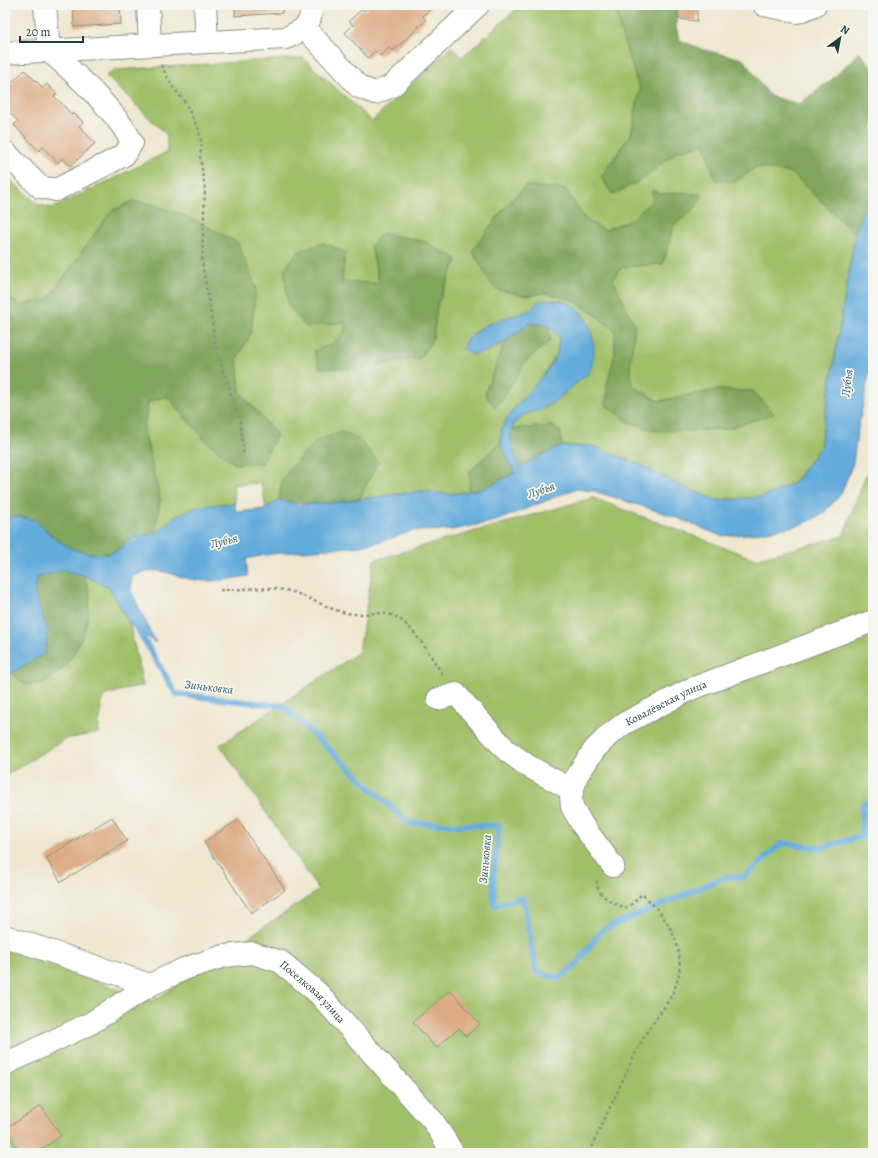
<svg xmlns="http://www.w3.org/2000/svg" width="878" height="1158" viewBox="0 0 878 1158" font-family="Alegreya,serif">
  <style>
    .green { fill: #a0c068; stroke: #607e4e; fill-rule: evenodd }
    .forest { fill: #80a65c; stroke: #507248 }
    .water { fill: #64abdb; stroke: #427488 }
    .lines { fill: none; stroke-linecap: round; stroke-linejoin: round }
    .stream { stroke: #64abdb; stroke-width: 6 }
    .building { fill: #dcab83 }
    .minor-casing { stroke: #889282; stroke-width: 24 }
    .path { stroke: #889282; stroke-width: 2.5; stroke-dasharray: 3 3; stroke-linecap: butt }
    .minor { stroke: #fff; stroke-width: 22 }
    .labels { text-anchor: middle; stroke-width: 3.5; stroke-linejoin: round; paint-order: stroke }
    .street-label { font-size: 11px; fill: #1f3d34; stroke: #f6f6f2 }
    .water-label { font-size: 12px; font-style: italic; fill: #345e66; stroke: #f6f6f2 }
  </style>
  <rect width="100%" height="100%" fill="#f6f6f2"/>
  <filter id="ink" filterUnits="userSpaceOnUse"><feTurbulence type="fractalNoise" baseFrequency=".025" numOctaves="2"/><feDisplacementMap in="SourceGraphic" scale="8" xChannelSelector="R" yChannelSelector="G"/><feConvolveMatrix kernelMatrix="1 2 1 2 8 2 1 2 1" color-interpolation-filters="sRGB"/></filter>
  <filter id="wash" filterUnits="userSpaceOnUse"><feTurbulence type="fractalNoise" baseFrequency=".012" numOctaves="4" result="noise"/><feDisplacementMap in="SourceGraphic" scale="16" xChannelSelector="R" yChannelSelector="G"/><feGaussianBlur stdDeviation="0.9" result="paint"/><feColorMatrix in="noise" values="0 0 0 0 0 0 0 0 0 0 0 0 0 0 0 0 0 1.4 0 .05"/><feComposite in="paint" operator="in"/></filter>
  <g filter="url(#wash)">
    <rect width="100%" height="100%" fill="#f0e7d0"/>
    <g class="green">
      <path d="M 519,5 L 527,5 L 532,9 L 536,5 L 615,5 L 621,33 L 640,90 L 631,134 L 601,177 L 613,195 L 644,178 L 676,152 L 705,144 L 735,182 L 756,167 L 792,173 L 855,234 L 820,447 L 794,483 L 762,497 L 716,500 L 685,488 L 643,466 L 593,446 L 562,446 L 561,432 L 552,426 L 511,429 C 523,408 538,415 555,402 C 561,398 565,391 571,387 C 576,382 582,378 588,374 L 584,316 C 576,309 566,299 555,300 C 548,300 539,307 532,310 C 508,319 472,321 463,349 L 487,352 L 505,342 L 485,393 L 514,378 L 526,361 L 550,341 L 549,325 L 559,337 L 557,352 L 543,378 L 524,397 L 501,429 L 501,442 L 470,471 L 469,491 L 452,494 L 421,491 L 359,499 L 378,462 L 282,479 L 279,500 L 266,508 L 261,483 L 233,485 L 235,503 C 195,506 186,507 155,534 L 160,499 L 144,431 L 148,402 L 167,396 L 206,441 L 277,435 L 240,392 L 237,359 L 251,333 L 238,243 L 179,214 L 150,203 L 111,211 L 48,300 L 19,305 L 5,294 L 5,176 L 39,205 L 53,208 L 167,152 L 167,135 L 106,76 L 114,70 L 303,58 L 372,121 L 451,47 L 462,57 L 520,6 ZM 525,186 L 565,189 L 586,220 L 605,230 L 631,220 L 660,194 L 684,193 L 702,195 L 693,210 L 674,225 L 663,264 L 622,267 L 612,279 L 635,326 L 630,364 L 633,386 L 659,401 L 716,390 L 753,391 L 773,414 L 726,429 L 679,431 L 607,385 L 615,354 L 615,331 C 597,316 569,291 544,293 C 538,293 531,295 525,296 L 473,251 L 502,211 ZM 371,246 L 457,260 L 437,305 L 433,338 L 420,358 L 382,364 L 314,351 L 331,345 L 346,331 L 344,322 L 284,269 L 345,252 L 342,282 L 379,283 Z"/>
      <path d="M 873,472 L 873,1153 L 5,1153 L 5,950 L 153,1001 L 319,890 L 220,745 L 359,652 L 374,560 L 593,498 L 755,559 L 843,536 L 866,475 Z"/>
      <path d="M 83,575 L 109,587 L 130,625 L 143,686 L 129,688 L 103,696 L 98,733 L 65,739 L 5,776 L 5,673 L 11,673 L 24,684 L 89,589 Z"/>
    </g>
    <g class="forest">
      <path d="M 615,5 L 677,5 L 676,26 L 679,40 L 704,50 L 743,59 L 770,96 L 799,104 L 831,80 L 860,52 L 873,69 L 873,183 L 855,234 L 792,173 L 756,167 L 735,182 L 715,180 L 705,144 L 676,152 L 644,178 L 613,195 L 601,177 L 631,134 L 640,90 L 621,33 Z"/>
      <path d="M 525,186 L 565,189 L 586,220 L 605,230 L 631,220 L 653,200 L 652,190 L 660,194 L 684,193 L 703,195 L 693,210 L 674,225 L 663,264 L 622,267 L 613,279 L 635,326 L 630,364 L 633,386 L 659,401 L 716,390 L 753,391 L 774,414 L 726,429 L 657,431 L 629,422 L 606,405 L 607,385 L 615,354 L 615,331 L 597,315 L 573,300 L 545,293 L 525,296 L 495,289 L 472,251 L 502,211 Z"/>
      <path d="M 133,201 C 170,206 206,225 238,243 L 256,288 L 251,333 L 237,359 L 240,392 L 277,435 L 262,463 L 235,464 L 206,441 L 167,396 L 148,402 L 144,431 L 160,499 L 155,534 C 148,535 140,535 134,537 C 128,539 124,546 119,549 C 108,557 87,555 74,550 C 51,540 32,506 5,520 L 5,294 L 19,305 L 48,300 L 111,211 Z"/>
      <path d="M 382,233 L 423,241 L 457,259 L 437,305 L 433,338 L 420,358 L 351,369 L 319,368 L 314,351 L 331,345 L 345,331 L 344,322 L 306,327 L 288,305 L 284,269 L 298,251 L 324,243 L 345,252 L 342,282 L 379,283 L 371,246 Z"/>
      <path d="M 530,323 L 549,325 L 550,341 L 526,361 L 503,398 L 495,408 L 485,394 L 505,342 Z"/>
      <path d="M 552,426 L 561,432 L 562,446 L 539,456 L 520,468 L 511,446 L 511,429 Z"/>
      <path d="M 342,432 L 359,439 L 378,462 L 359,499 C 329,503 309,506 279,500 L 282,479 L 300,457 L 318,440 Z"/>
      <path d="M 501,442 L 515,472 L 483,489 L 469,491 L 470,471 Z"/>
      <path d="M 62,570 L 83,575 C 85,580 88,585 89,590 C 94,621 71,677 37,684 C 33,685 28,684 24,684 L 11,673 L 45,653 L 34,587 L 38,577 Z"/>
    </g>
    <path class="water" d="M 873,183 L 873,354 L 857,434 L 853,463 L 841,494 L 822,515 L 797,526 L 749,534 L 721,536 L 670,515 L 594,491 L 575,489 L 496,521 L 452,530 L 412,531 L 383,541 L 360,546 L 271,554 L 246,559 L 248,576 C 231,579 211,583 195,580 C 171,576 157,563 132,577 L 131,591 L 156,643 L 130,625 L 109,587 L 83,575 L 62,570 L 38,577 C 29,598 43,611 47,631 C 48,638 45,647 45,653 L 11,673 L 5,673 L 5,520 L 13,516 L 35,520 L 54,538 L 74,550 L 88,553 L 108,554 L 118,550 L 133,537 L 155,534 L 175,516 L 200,506 L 235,503 L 236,512 L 263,509 L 279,500 L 300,505 L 330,503 L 421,491 L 452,494 L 483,489 L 515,473 C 511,463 502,452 501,442 C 496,413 547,382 557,353 C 559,348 558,342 559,337 L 549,325 L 530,323 C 511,337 495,350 473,355 L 463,349 L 466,340 L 485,325 L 531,310 L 538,301 C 549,300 558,299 568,303 C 592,314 600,350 589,372 C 587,375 549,406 544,408 C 535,413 524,411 517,420 C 504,433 514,454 520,468 L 539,456 L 562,446 L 593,446 L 643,466 L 685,488 L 716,500 L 762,497 L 794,483 L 820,447 L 855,234 Z"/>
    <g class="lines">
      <path class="stream" d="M 136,626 L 176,694 L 283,706 L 408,823 L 499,826 L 493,879 L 494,905 L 523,898 L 536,972 L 558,978 L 574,967 L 602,930 L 725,877 L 744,877 L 782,843 L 821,848 L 862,836 L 862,804 L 873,802"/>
    </g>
    <g id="blocks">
      <g class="building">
        <path d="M 73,5 L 120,5 L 121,24 L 74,27 Z"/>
        <path d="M 235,5 L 282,5 L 282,13 L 235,16 Z"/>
        <path d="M 370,5 L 428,5 L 431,8 L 423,16 L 426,20 L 393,51 L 389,48 L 380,56 L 375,51 L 368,58 L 345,33 L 353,25 L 349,21 L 362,9 L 364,11 Z"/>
        <path d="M 677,5 L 697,5 L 697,21 L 677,19 Z"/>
        <path d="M 25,70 L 43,88 L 47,84 L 57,94 L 54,96 L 63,105 L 72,115 L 74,113 L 83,122 L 79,126 L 95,143 L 71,166 L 63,158 L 58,163 L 43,147 L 39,151 L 14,125 L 18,121 L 5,108 L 5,103 L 8,100 L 5,97 L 5,89 Z"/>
        <path d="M 112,817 L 127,841 L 61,882 L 46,858 Z"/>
        <path d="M 238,820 L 285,890 L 251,913 L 204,842 Z"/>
        <path d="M 450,990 L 480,1024 L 466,1036 L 459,1028 L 436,1048 L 413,1022 Z"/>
        <path d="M 41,1106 L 61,1136 L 36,1153 L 20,1153 L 5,1129 Z"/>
      </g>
    </g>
  </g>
  <g filter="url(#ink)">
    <use href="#blocks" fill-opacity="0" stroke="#889282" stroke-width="1"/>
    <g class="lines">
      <defs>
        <g id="minor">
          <path d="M 148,5 L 150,45"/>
          <path d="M 205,5 L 207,42"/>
          <path d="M 764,5 L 797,12 L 815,5"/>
          <path d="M 305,28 L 359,87 L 375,93 L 392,86 L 478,5"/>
          <path d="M 5,53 L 286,38 C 304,29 312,27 311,5"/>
          <path d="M 5,152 L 40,187 L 56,190 L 124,155 L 132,143 C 120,115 73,71 49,51 L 45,5"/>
          <path d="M 438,699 L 456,694 L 506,750 L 528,766 L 572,790"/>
          <path id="s1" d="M 613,866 L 583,826 L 572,807 L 571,796 L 577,775 L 595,749 L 609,735 L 625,723 L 691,689 L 873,621"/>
          <path d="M 5,936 L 150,985"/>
          <path id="s2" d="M 5,1064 L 91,1023 L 150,985 L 184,969 L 224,956 L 253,953 L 281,962 L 318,993 L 433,1121 L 453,1153"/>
        </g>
      </defs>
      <use href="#minor" class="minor-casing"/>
      <g class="path">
        <path d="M 161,65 L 172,86 L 184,101 L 198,128 L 202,144 L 200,156 L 205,190 L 202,262 L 217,352 L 240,420 L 244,456"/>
        <path d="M 220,590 C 241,590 264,586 285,590 C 309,595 329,612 354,614 C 369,615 388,609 401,620 C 419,634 431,658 444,676"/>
        <path d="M 590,1153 C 598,1130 610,1108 620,1086 C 628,1071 634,1054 643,1039 C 651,1024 663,1011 671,996 C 692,958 672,920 642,894 L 632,904 L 626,908 C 614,904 594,895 597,879"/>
      </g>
      <use href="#minor" class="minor"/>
    </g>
  </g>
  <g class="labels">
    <g class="street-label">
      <text dy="4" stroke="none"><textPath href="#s1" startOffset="222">Ковалёвская улица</textPath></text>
      <text dy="4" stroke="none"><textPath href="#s2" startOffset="347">Поселковая улица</textPath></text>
    </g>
    <g class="water-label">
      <text transform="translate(847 383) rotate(-84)" y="4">Лубья</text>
      <text transform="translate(541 490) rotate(-19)" y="4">Лубья</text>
      <text transform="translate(224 541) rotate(-15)" y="4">Лубья</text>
      <text transform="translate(209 687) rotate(7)" y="4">Зиньковка</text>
      <text transform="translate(485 859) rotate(-85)" y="4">Зиньковка</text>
    </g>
  </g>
  <rect width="878" height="1158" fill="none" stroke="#f6f6f2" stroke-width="20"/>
  <g transform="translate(840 38) rotate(32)" stroke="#f6f6f2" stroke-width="3" paint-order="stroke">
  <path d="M0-3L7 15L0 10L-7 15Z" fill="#1f3d34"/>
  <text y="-6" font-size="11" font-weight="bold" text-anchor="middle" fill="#1f3d34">N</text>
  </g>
  <path d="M20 36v6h63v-6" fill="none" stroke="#1f3d34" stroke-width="2"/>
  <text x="26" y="36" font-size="12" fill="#1f3d34" stroke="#f6f6f2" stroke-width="3" paint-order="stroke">20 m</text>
</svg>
